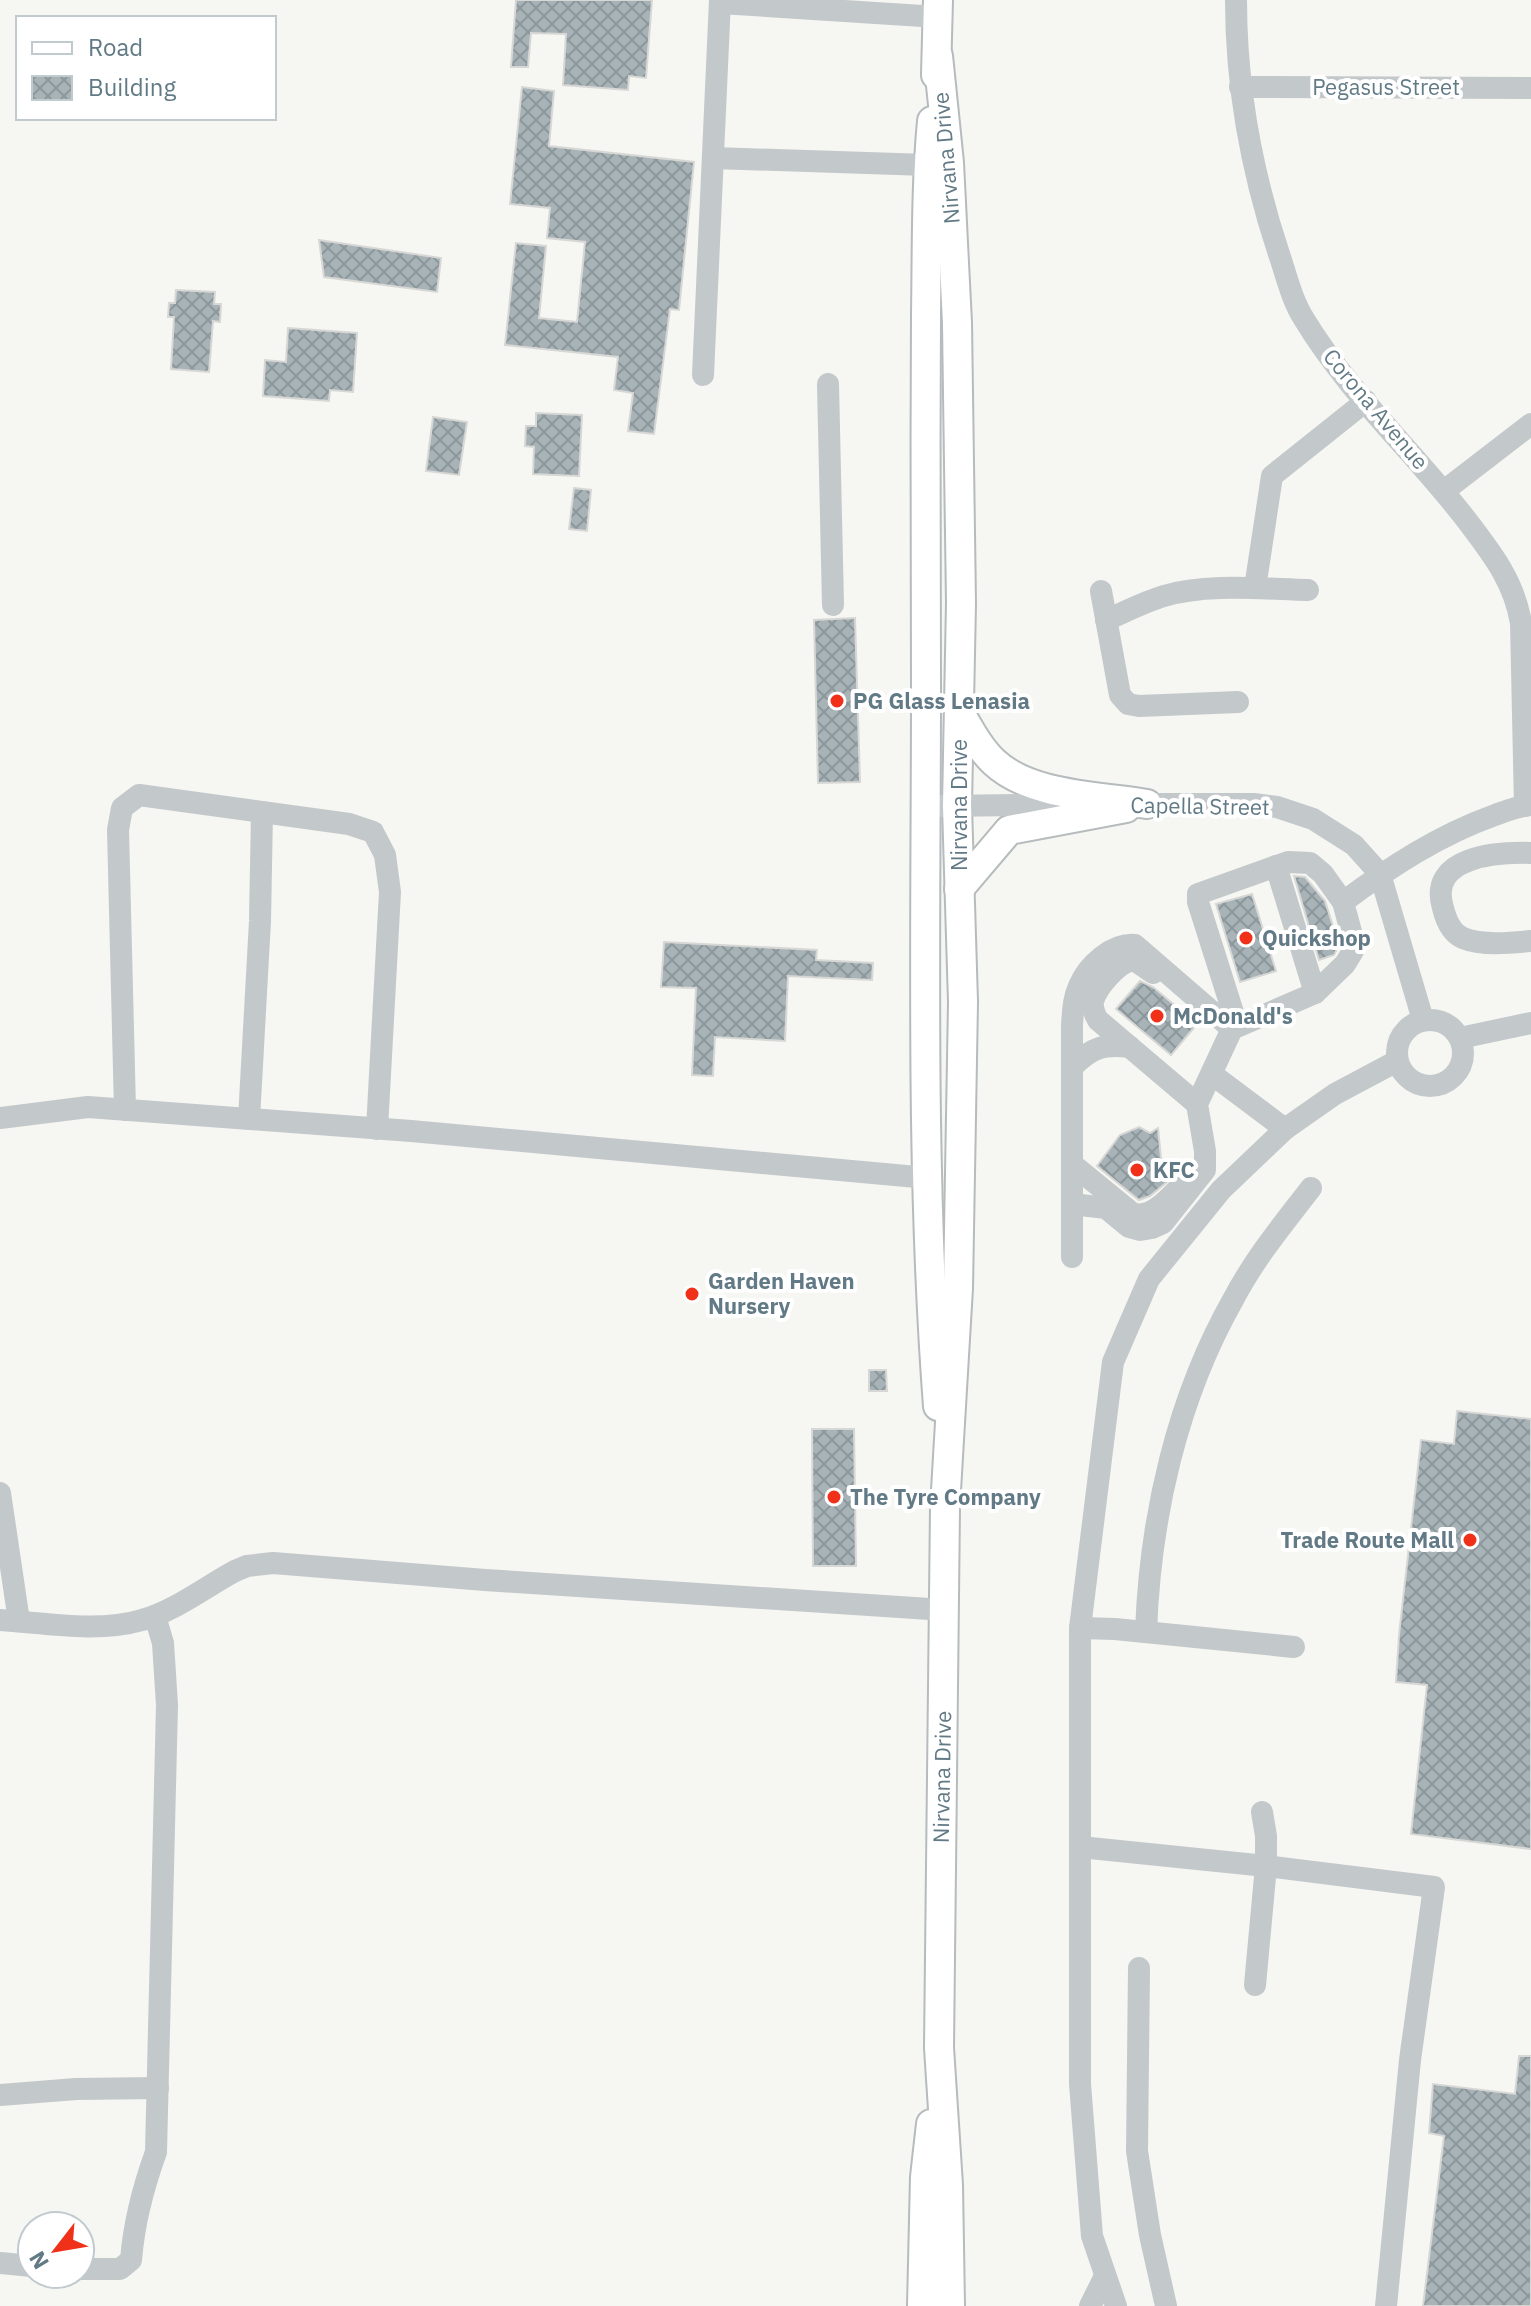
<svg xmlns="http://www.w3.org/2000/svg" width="1531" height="2306" viewBox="0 0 1531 2306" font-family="'IBM Plex Sans',sans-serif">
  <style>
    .building { fill: url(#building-cross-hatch); stroke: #d7d7d5; stroke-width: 2 }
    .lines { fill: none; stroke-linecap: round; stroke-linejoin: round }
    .major-casing { stroke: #b6bbbe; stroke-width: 32 }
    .minor { stroke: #c3c8cb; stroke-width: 22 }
    .major { stroke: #fff; stroke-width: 28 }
    .poi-dot { fill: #f03018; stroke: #fff; stroke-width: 3 }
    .labels { text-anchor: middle; stroke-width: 8; stroke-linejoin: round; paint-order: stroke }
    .street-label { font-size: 22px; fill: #627a86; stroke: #fff }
    .poi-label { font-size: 22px; font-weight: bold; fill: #627a86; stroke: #fff; text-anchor: start }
  </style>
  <defs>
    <pattern id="building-cross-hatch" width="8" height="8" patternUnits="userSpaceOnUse" patternTransform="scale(2)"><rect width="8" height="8" fill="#a8b3b8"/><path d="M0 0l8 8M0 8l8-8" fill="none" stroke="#8c979b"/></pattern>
  </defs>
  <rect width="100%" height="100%" fill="#f6f6f2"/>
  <g class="building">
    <path d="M 516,0 L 652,0 L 646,78 L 629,76 L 628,90 L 563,85 L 566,34 L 531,33 L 528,67 L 511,67 Z"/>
    <path d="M 522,87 L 554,91 L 549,146 L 694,162 L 679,310 L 670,309 L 654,434 L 628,431 L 633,393 L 614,390 L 618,357 L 505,345 L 516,243 L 546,246 L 539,318 L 577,322 L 585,242 L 547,238 L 550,208 L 510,204 Z"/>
    <path d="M 319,240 L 441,258 L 437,292 L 324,277 Z"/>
    <path d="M 176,290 L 215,292 L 214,304 L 221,304 L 220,322 L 213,321 L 209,372 L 171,369 L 174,317 L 168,317 L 169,303 L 175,303 Z"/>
    <path d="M 288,328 L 357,333 L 353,392 L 330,390 L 329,401 L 263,396 L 265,360 L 286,362 Z"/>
    <path d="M 536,413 L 582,415 L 579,476 L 533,474 L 534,447 L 525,446 L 526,426 L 536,426 Z"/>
    <path d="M 433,417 L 467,422 L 459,475 L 426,471 Z"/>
    <path d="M 574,488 L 591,490 L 587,531 L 569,529 Z"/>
    <path d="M 855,618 L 860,782 L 818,783 L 814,620 Z"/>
    <path d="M 1294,876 L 1305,877 L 1325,901 L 1339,945 L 1334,955 L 1319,960 Z"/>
    <path d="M 1252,894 L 1276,971 L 1240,982 L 1216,904 Z"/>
    <path d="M 664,942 L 817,950 L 816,960 L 873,963 L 872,980 L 788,976 L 785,1041 L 715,1037 L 713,1076 L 692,1075 L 696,988 L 661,987 Z"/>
    <path d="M 1140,981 L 1153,987 L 1197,1024 L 1171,1055 L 1116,1009 Z"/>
    <path d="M 1139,1127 L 1150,1133 L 1158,1128 L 1161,1158 L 1179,1172 L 1150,1196 L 1139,1200 L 1097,1166 L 1120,1135 Z"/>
    <path d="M 869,1370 L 886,1370 L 887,1391 L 869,1391 Z"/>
    <path d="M 1457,1411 L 1531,1419 L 1531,1849 L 1411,1834 L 1427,1685 L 1396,1682 L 1399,1635 L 1421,1440 L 1454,1444 Z"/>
    <path d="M 812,1429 L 854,1429 L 856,1566 L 813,1566 Z"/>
    <path d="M 1519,2056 L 1531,2056 L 1531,2306 L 1423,2306 L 1444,2136 L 1429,2133 L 1433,2084 L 1515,2094 Z"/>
  </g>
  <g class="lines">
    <defs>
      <g id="major">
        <path d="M 938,56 L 949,163 L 957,323 L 961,603 L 957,806 L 963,1002 L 958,1288 L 945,1507 L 939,2048 L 948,2185 L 950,2306"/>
        <path d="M 936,75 L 938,0"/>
        <path d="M 932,121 C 926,185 927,250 926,314 C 925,439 926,564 926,689 C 926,927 920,1169 938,1406"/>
        <path d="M 959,711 C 969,728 979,748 994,762 C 1030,796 1099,796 1147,804"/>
        <path d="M 959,889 L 1009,830 L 1126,808"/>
        <path d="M 922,2306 L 925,2177 L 931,2124"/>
      </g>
    </defs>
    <use href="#major" class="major-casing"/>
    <g class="minor">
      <path d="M 1236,0 C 1236,87 1252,174 1280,257 C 1287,278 1292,300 1304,319 C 1348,392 1413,451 1465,518 C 1490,551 1514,580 1521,623 L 1525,806"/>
      <path d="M 720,3 L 938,17"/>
      <path d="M 1240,87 L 1531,88"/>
      <path d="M 713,158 L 927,165"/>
      <path d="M 703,375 L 720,0"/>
      <path d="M 828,384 L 833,605"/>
      <path d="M 1444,491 L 1531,424"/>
      <path d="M 1255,588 L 1272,476 L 1366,401"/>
      <path d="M 1101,591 L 1120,695 L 1128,704 L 1139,706 L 1238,702"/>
      <path d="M 1106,620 C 1125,612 1144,602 1164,596 C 1206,583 1264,589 1308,590"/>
      <path d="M 1132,804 L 1254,804 L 1277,807 L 1313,819 L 1354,845 L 1380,874 L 1423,1020"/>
      <path d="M 940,806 L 1086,804"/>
      <path d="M 1531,853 C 1498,852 1427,856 1443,908 C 1446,920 1451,933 1463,938 C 1482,946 1511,943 1531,941"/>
      <path d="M 1276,866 L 1315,993"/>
      <path d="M 1343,902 C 1390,867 1439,835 1495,815 C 1506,811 1519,806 1531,805"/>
      <path d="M 1153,973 L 1134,960 C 1119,961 1097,987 1093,1001 C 1092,1008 1095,1015 1098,1020 L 1197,1104"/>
      <circle cx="1430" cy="1053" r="33"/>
      <path d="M 1460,1038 L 1531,1023"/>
      <path d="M 1073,1066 C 1093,1047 1103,1044 1130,1047"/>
      <path d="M 1213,1075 L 1285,1129"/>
      <path d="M 125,1110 L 118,830 L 122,808 L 139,795 L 349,824 L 373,832 L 385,855 L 390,892 L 377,1129"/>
      <path d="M 0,1118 L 88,1107 L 411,1131 L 928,1178"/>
      <path d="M 249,1119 L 260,921 L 262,812"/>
      <path d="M 1072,1164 L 1132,1213 C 1150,1220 1167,1200 1179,1188"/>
      <path d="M 1072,1204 L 1106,1208 L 1129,1227 L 1140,1230 L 1152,1228 L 1163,1223 L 1205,1170 L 1205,1151 L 1197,1104 L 1232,1029 L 1315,993 L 1345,964 L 1353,951 L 1353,939 L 1343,902 L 1323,874 L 1310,863 L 1288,862 L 1198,894 L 1198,902 L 1237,1025"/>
      <path d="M 1072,1257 L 1072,1025 C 1073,1012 1073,999 1079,986 C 1088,965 1112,943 1135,945 L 1232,1029"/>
      <path d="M 0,1493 L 19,1621"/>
      <path d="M 0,1620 C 45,1623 98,1633 142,1620 C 173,1612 207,1586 235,1571 L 247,1566 L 273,1563 L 485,1580 L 945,1610"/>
      <path d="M 1080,1628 L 1115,1629 L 1294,1647"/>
      <path d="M 1146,1632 C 1150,1517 1177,1398 1234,1298 C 1255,1258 1284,1223 1311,1188"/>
      <path d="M 1080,1847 L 1266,1866 L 1434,1887 L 1410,2060 L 1386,2306"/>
      <path d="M 1139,1968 L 1137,2151 L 1150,2235 L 1166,2306"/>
      <path d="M 1255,1985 L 1266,1866 L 1266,1836 L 1262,1812"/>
      <path d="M 0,2095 L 76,2089 L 158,2088"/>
      <path d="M 0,2263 L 32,2266"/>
      <path d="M 80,2269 L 120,2269 L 131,2260 C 134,2221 143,2188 156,2152 L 167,1705 L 163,1643 L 155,1616"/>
      <path d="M 1090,2306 L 1105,2276"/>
      <path d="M 1116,2306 L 1092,2236 L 1080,2084 L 1080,1628 L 1113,1362 L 1149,1279 L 1221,1190 L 1285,1129 L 1335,1094 L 1397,1061"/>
    </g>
    <use href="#major" class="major"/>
  </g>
  <g class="poi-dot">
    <circle cx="837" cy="701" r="8"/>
    <circle cx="1246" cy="938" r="8"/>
    <circle cx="1157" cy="1016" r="8"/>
    <circle cx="1137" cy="1170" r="8"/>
    <circle cx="692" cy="1294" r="8"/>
    <circle cx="834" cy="1497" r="8"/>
    <circle cx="1470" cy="1540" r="8"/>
  </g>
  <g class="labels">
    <g class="street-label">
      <text x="1386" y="95">Pegasus Street</text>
      <text transform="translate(946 158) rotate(-95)" y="8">Nirvana Drive</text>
      <text transform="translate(1376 409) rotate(50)" y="8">Corona Avenue</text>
      <text transform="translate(959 805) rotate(-90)" y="8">Nirvana Drive</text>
      <text transform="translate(1200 806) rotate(1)" y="8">Capella Street</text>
      <text transform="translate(942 1777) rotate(-89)" y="8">Nirvana Drive</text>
    </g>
    <g class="poi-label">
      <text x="853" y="709">PG Glass Lenasia</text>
      <text x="1262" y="946">Quickshop</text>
      <text x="1173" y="1024">McDonald's</text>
      <text x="1153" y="1178">KFC</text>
      <text x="708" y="1289">Garden Haven<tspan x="708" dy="25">Nursery</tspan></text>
      <text x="850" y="1505">The Tyre Company</text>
      <text x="1454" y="1548" text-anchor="end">Trade Route Mall</text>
    </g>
  </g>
  <rect x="16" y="16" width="260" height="104" fill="#ffffff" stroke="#c0cacf" stroke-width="2"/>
  <rect x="32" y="42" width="40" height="12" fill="#ffffff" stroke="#c0cacf" stroke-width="2"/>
  <text x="88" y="56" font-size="24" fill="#627a86">Road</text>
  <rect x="32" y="76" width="40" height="24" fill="url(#building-cross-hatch)" stroke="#c0cacf" stroke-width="2"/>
  <text x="88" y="96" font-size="24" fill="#627a86">Building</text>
  <g transform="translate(56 2250) rotate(239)"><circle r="38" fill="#ffffff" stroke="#c0cacf" stroke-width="2"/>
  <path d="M0-6L14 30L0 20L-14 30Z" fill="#f03018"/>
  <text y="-12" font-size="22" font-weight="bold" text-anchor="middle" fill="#627a86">N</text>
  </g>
</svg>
